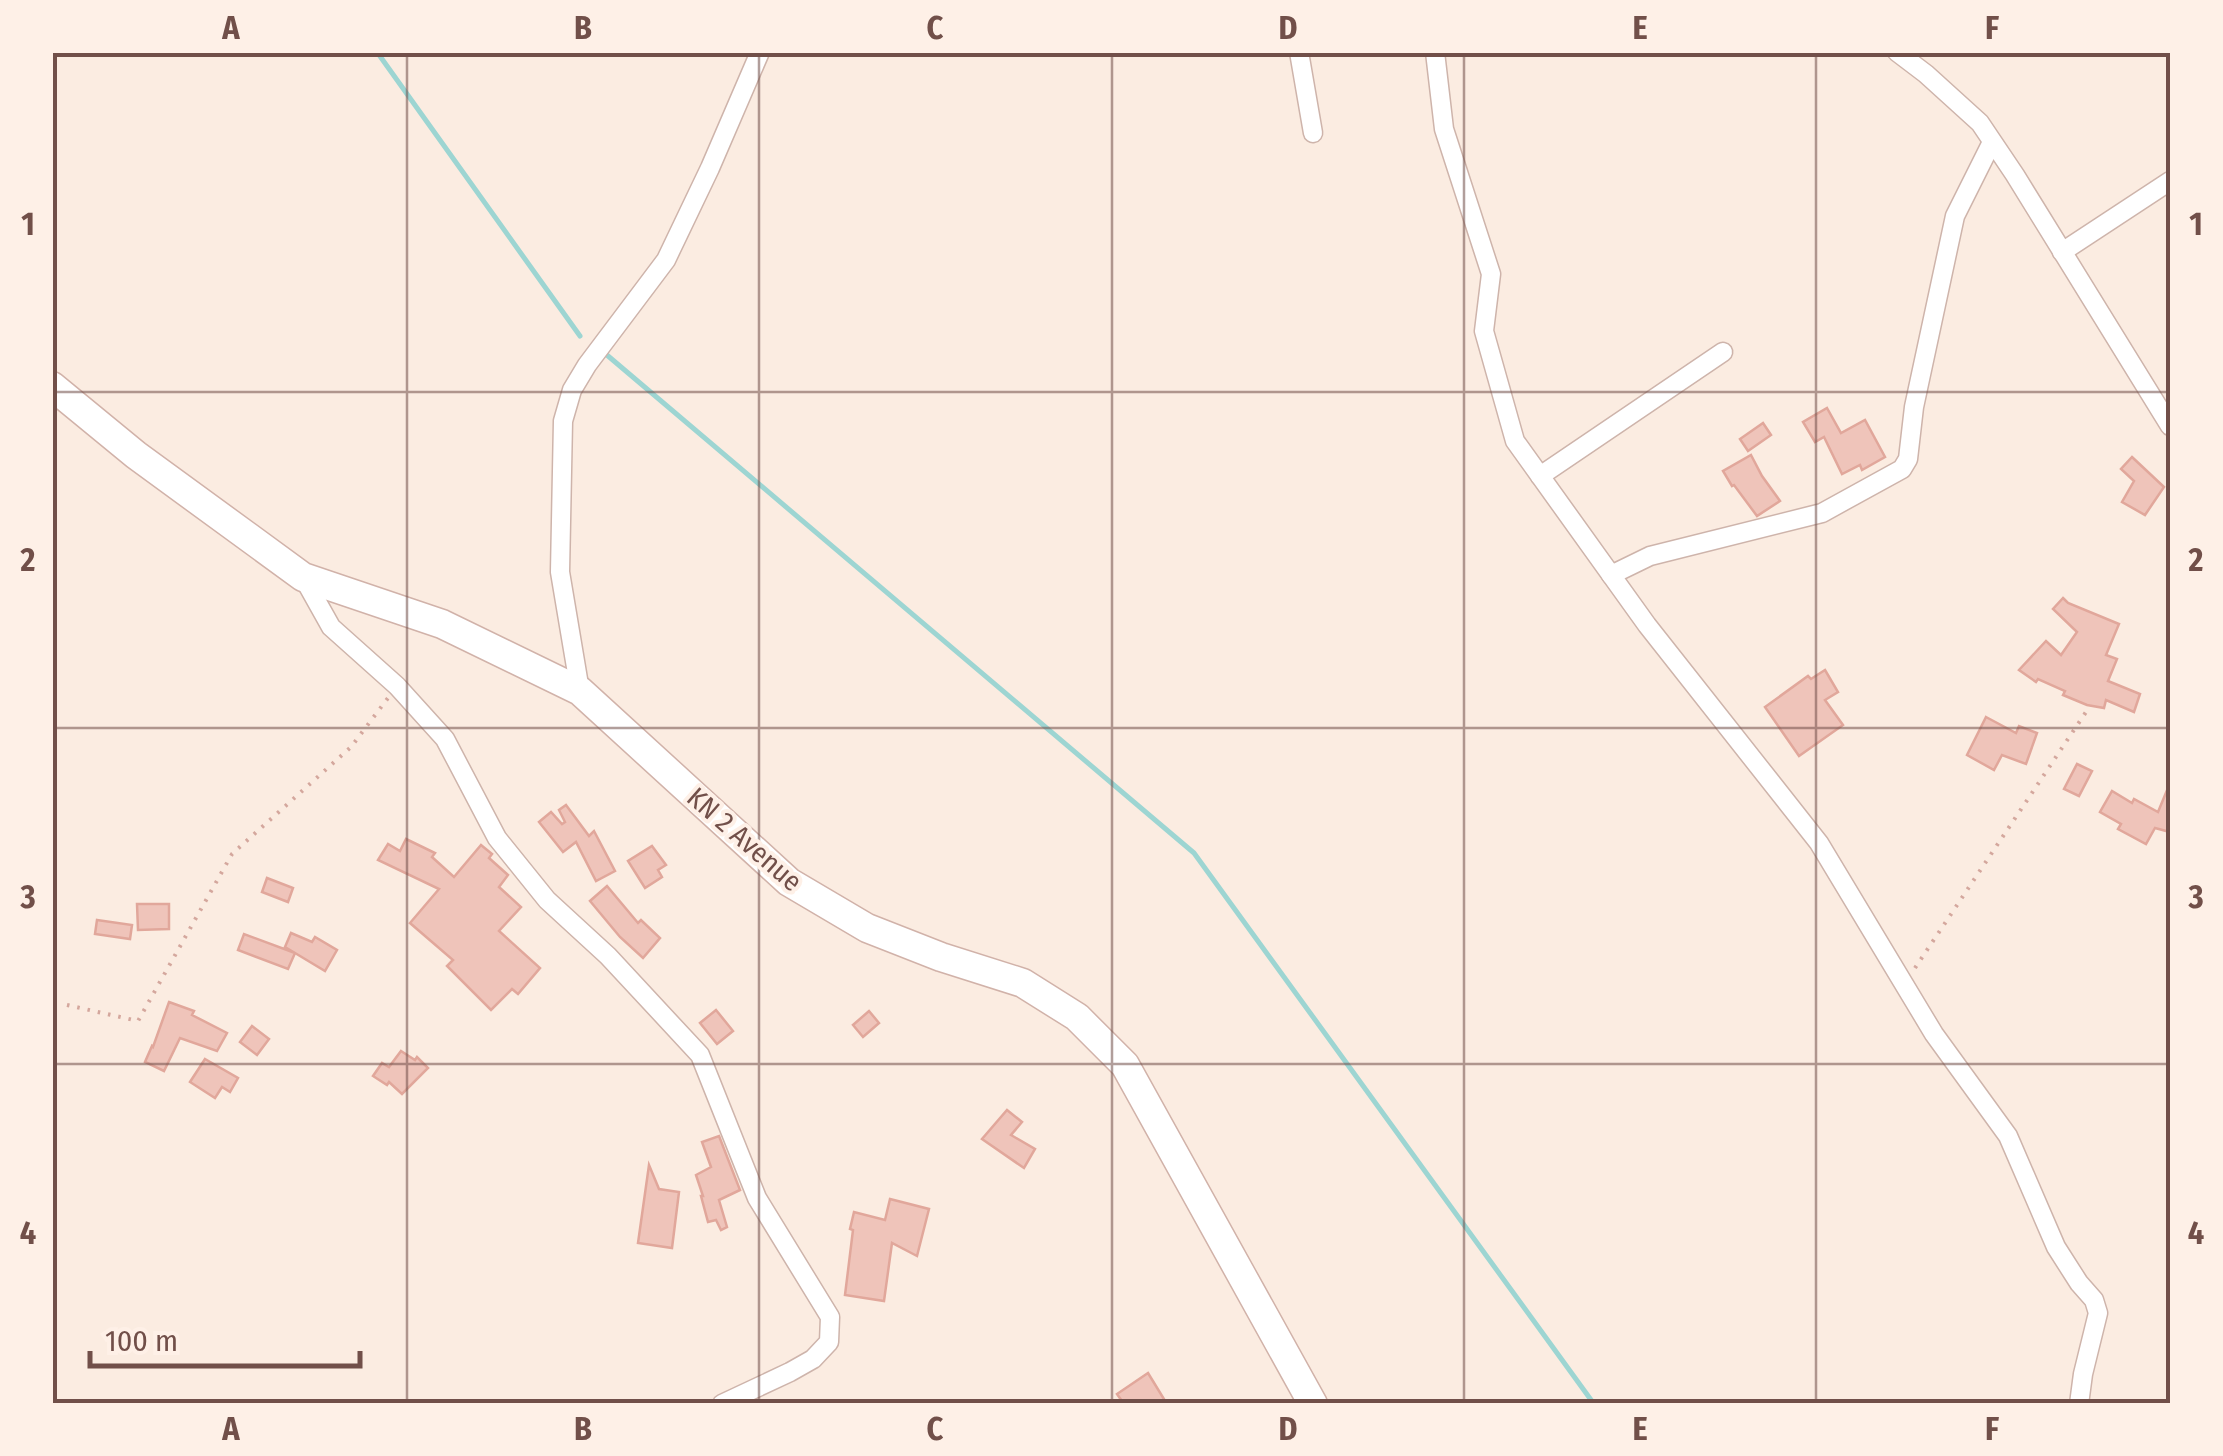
<svg xmlns="http://www.w3.org/2000/svg" width="2223" height="1456" viewBox="0 0 2223 1456" font-family="'Fira Sans Condensed',sans-serif">
  <style>
    .lines { fill: none; stroke-linecap: round; stroke-linejoin: round }
    .stream { stroke: #9dd5d2; stroke-width: 5 }
    .building { fill: #efc4ba; stroke: #e1a79b; stroke-width: 2.5 }
    .street-casing { stroke: #ceb4ab; stroke-width: 21 }
    .secondary-casing { stroke: #d1b2a9; stroke-width: 31 }
    .path { stroke: #d4a79d; stroke-width: 4; stroke-dasharray: 2.5 8; stroke-linecap: butt }
    .street { stroke: #fff; stroke-width: 18 }
    .secondary { stroke: #fff; stroke-width: 28 }
    .grid { fill: none; stroke: #714f49; stroke-width: 2.5; stroke-opacity: 0.55 }
    .labels { text-anchor: middle; stroke-width: 8; stroke-linejoin: round; paint-order: stroke }
    .street-label { font-size: 28px; fill: #714f49; stroke: #fef0e7 }
    .neatline { fill: none; stroke: #714f49; stroke-width: 4 }
    .grid-label { font-size: 32px; text-anchor: middle; font-weight: bold; fill: #714f49 }
  </style>
  <rect width="100%" height="100%" fill="#fbece1"/>
  <g class="lines">
    <g class="stream">
      <path d="M 377,52 L 580,336"/>
      <path d="M 601,350 L 1194,853 L 1594,1404"/>
    </g>
  </g>
  <g class="building">
    <path d="M 1827,408 L 1841,433 L 1865,420 L 1885,457 L 1862,470 L 1860,465 L 1842,474 L 1824,437 L 1815,442 L 1803,422 Z"/>
    <path d="M 1763,423 L 1771,435 L 1748,451 L 1740,439 Z"/>
    <path d="M 1751,455 L 1762,476 L 1780,501 L 1757,516 L 1734,485 L 1732,486 L 1723,471 Z"/>
    <path d="M 2132,457 L 2164,487 L 2145,515 L 2122,502 L 2134,481 L 2121,469 Z"/>
    <path d="M 2063,598 L 2068,603 L 2119,624 L 2106,655 L 2117,659 L 2108,681 L 2140,694 L 2134,712 L 2106,700 L 2104,708 L 2087,705 L 2063,695 L 2065,691 L 2038,679 L 2036,682 L 2019,670 L 2046,641 L 2061,655 L 2077,632 L 2053,609 Z"/>
    <path d="M 1825,670 L 1838,692 L 1825,700 L 1843,725 L 1799,756 L 1765,707 L 1808,676 L 1811,679 Z"/>
    <path d="M 1986,717 L 2016,733 L 2019,726 L 2037,733 L 2026,764 L 2002,755 L 1994,770 L 1967,755 Z"/>
    <path d="M 2077,764 L 2092,771 L 2079,796 L 2064,789 Z"/>
    <path d="M 2170,783 L 2170,832 L 2155,828 L 2146,844 L 2118,829 L 2121,824 L 2100,812 L 2112,791 L 2132,803 L 2134,799 L 2158,812 Z"/>
    <path d="M 566,805 L 589,836 L 594,831 L 615,871 L 596,881 L 576,842 L 563,852 L 539,822 L 551,812 L 562,824 L 565,822 L 559,810 Z"/>
    <path d="M 406,839 L 435,853 L 432,857 L 454,877 L 481,845 L 492,854 L 489,858 L 508,875 L 499,887 L 521,907 L 499,931 L 540,968 L 518,994 L 512,989 L 491,1010 L 447,966 L 453,960 L 410,923 L 439,889 L 378,860 L 388,844 L 400,851 Z"/>
    <path d="M 652,846 L 666,865 L 658,870 L 662,877 L 645,888 L 628,861 Z"/>
    <path d="M 267,878 L 293,888 L 288,902 L 262,892 Z"/>
    <path d="M 607,886 L 638,923 L 641,920 L 660,938 L 643,958 L 620,937 L 590,901 Z"/>
    <path d="M 137,904 L 169,904 L 169,929 L 138,930 Z"/>
    <path d="M 97,920 L 132,925 L 130,939 L 95,934 Z"/>
    <path d="M 291,933 L 312,942 L 315,937 L 337,950 L 325,971 L 295,953 L 288,969 L 238,950 L 244,934 L 295,953 L 285,947 Z"/>
    <path d="M 169,1002 L 194,1011 L 192,1015 L 227,1033 L 217,1051 L 180,1038 L 164,1071 L 145,1062 L 152,1046 L 153,1047 Z"/>
    <path d="M 716,1010 L 733,1031 L 717,1044 L 700,1023 Z"/>
    <path d="M 869,1011 L 879,1023 L 863,1037 L 853,1025 Z"/>
    <path d="M 252,1026 L 269,1039 L 257,1055 L 240,1042 Z"/>
    <path d="M 401,1051 L 415,1060 L 417,1057 L 428,1068 L 402,1094 L 389,1082 L 387,1085 L 373,1076 L 382,1063 L 389,1067 Z"/>
    <path d="M 205,1059 L 238,1078 L 230,1092 L 222,1087 L 215,1098 L 190,1082 Z"/>
    <path d="M 1007,1110 L 1022,1122 L 1011,1135 L 1035,1149 L 1024,1168 L 982,1139 Z"/>
    <path d="M 719,1136 L 740,1190 L 719,1200 L 727,1227 L 721,1230 L 716,1220 L 708,1222 L 701,1196 L 703,1196 L 696,1175 L 711,1167 L 702,1142 Z"/>
    <path d="M 649,1165 L 659,1189 L 679,1192 L 672,1248 L 638,1243 Z"/>
    <path d="M 890,1199 L 929,1209 L 917,1256 L 892,1243 L 884,1301 L 845,1295 L 853,1230 L 850,1229 L 854,1212 L 885,1220 Z"/>
    <path d="M 1148,1373 L 1167,1404 L 1124,1404 L 1117,1394 Z"/>
  </g>
  <g class="lines">
    <defs>
      <g id="street">
        <path d="M 1299,52 L 1313,133"/>
        <path d="M 1435,52 L 1444,129 L 1491,274 L 1484,331 L 1515,441 L 1647,625 L 1819,843 L 1934,1034 L 2008,1136 L 2056,1247 L 2079,1283 L 2094,1300 L 2098,1313 L 2083,1374 L 2079,1404"/>
        <path d="M 1897,52 L 1926,74 L 1980,123 L 2015,175 L 2170,426"/>
        <path d="M 2062,252 L 2170,181"/>
        <path d="M 1540,476 L 1723,352"/>
        <path d="M 1611,575 L 1650,556 L 1822,513 L 1902,469 L 1908,459 L 1914,407 L 1955,216 L 1992,142"/>
        <path d="M 303,577 L 331,627 L 397,686 L 445,739 L 497,838 L 547,900 L 608,956 L 700,1055 L 757,1198 L 830,1317 L 829,1342 L 813,1359 L 790,1372 L 722,1404"/>
        <path d="M 580,691 L 560,572 L 563,421 L 572,390 L 587,365 L 666,260 L 710,168 L 760,52"/>
      </g>
      <path id="secondary" d="M 52,386 L 136,455 L 303,577 L 442,624 L 580,691 L 789,882 L 867,928 L 941,957 L 1023,983 L 1077,1017 L 1125,1065 L 1313,1404"/>
    </defs>
    <use href="#street" class="street-casing"/>
    <use href="#secondary" class="secondary-casing"/>
    <g class="path">
      <path d="M 1915,968 L 2086,712"/>
      <path d="M 67,1005 L 138,1021 L 232,854 L 351,747 L 388,698"/>
    </g>
    <use href="#street" class="street"/>
    <use href="#secondary" class="secondary"/>
  </g>
  <path class="grid" d="M 407,52 L 407,1404M 759,52 L 759,1404M 1112,52 L 1112,1404M 1464,52 L 1464,1404M 1816,52 L 1816,1404M 52,392 L 2170,392M 52,728 L 2170,728M 52,1064 L 2170,1064"/>
  <g class="labels">
    <g class="street-label">
      <text transform="translate(745 839) rotate(41)" y="10">KN 2 Avenue</text>
    </g>
  </g>
  <rect width="2223" height="1456" fill="none" stroke="#fef0e7" stroke-width="110"/>
  <path d="M90 1351v15h270v-15" fill="none" stroke="#714f49" stroke-width="5"/>
  <text x="105" y="1351" font-size="30" fill="#714f49" stroke="#fef0e7" stroke-width="8" paint-order="stroke">100 m</text>
  <rect x="55" y="55" width="2113" height="1346" class="neatline"/>
  <g class="grid-label">
    <text x="231" y="39">A</text>
    <text x="583" y="39">B</text>
    <text x="935" y="39">C</text>
    <text x="1288" y="39">D</text>
    <text x="1640" y="39">E</text>
    <text x="1992" y="39">F</text>
    <text x="28" y="235">1</text>
    <text x="2196" y="235">1</text>
    <text x="28" y="571">2</text>
    <text x="2196" y="571">2</text>
    <text x="28" y="908">3</text>
    <text x="2196" y="908">3</text>
    <text x="28" y="1244">4</text>
    <text x="2196" y="1244">4</text>
    <text x="231" y="1440">A</text>
    <text x="583" y="1440">B</text>
    <text x="935" y="1440">C</text>
    <text x="1288" y="1440">D</text>
    <text x="1640" y="1440">E</text>
    <text x="1992" y="1440">F</text>
  </g>
</svg>
